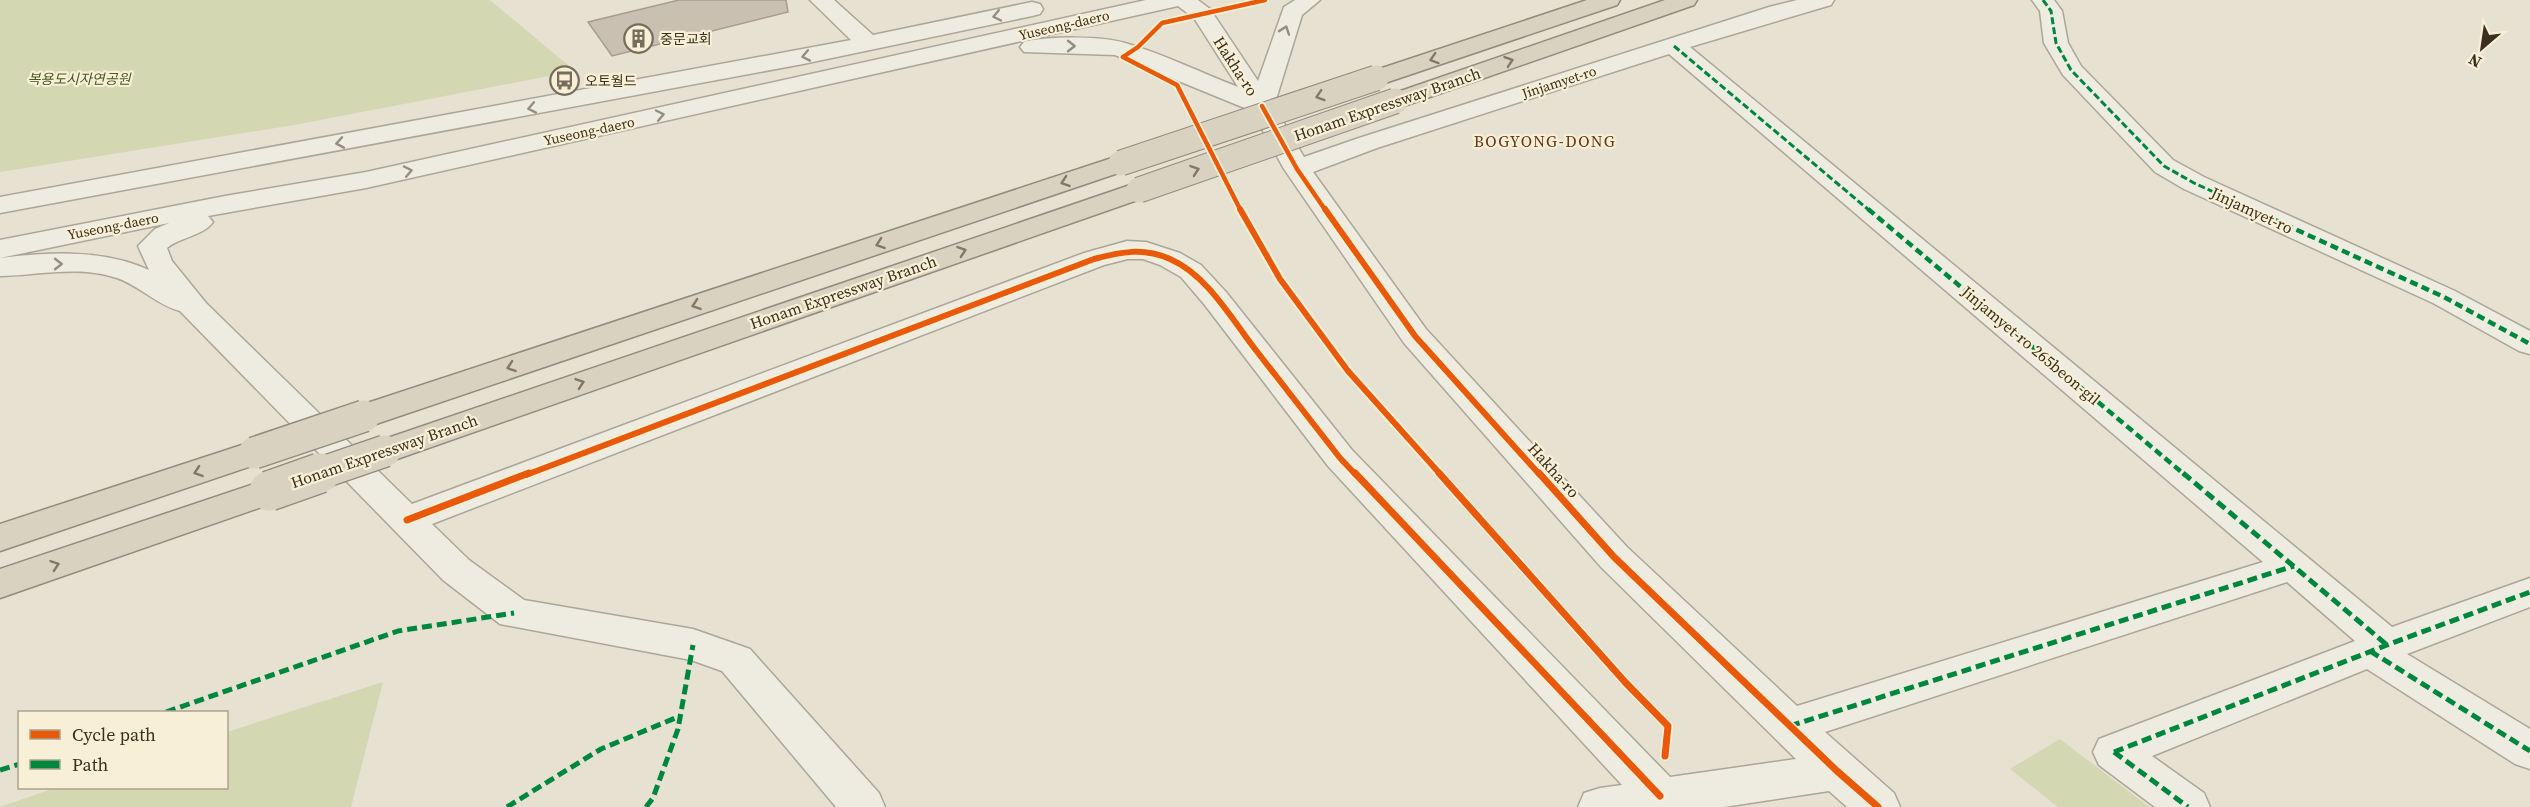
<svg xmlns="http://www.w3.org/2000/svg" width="2530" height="807" viewBox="0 0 2530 807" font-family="'Source Serif 4','Noto Sans KR',serif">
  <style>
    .green { fill: #d3d7b2 }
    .building { fill: #cac0b1; stroke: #a79d8f; stroke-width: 1.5 }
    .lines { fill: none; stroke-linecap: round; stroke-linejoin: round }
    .minor-casing { stroke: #aca698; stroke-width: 3 }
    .highway-casing { stroke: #918b7f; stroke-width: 3 }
    .minor { fill: #eeebe1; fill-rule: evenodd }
    .highway { fill: #dad2c0; fill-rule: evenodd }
    .highway-bridge-far2-casing { stroke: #918b7f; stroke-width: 27; stroke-linecap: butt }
    .highway-bridge-far1-casing { stroke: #918b7f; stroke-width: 34; stroke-linecap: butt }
    .highway-bridge-casing { stroke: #918b7f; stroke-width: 42; stroke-linecap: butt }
    .highway-bridge-far2 { stroke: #dad2c0; stroke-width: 25 }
    .highway-bridge-far1 { stroke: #dad2c0; stroke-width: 31 }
    .highway-bridge { stroke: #dad2c0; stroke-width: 39 }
    .quiet-far2 { stroke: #00873e; stroke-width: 3; stroke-dasharray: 7 3; stroke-linecap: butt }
    .quiet-far1 { stroke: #00873e; stroke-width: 4.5; stroke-dasharray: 8 4.5; stroke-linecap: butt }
    .quiet { stroke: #00873e; stroke-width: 5; stroke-dasharray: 10 5; stroke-linecap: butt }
    .cycleway-far2-casing { stroke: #f7f0d6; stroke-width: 8 }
    .cycleway-far1-casing { stroke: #f7f0d6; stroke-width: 10 }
    .cycleway-casing { stroke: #f7f0d6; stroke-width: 10 }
    .cycleway-far2 { stroke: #e8590c; stroke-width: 4.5 }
    .cycleway-far1 { stroke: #e8590c; stroke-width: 6 }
    .cycleway { stroke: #e8590c; stroke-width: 7 }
    .oneway { stroke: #958d80 }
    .oneway2 { stroke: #837867 }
    .labels { text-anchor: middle; stroke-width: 4.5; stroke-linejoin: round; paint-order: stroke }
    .far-street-label { font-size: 14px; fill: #3c2f1f; stroke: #f7f0d6 }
    .far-poi-label { font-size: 14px; fill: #3c2f1f; stroke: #f7f0d6; text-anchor: start }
    .far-park-label { font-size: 14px; font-style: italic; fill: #485925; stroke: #f7f0d6 }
    .street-label { font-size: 16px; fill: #3c2f1f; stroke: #f7f0d6 }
    .far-quarter-label { font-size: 16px; letter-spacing: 1.5px; fill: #6a331d; stroke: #f7f0d6 }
  </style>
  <rect width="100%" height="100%" fill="#e6e1d0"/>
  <g class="green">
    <path d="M 0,0 L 490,0 L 575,71 L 294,125 L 0,172 Z"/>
    <path d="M 383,682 L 351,807 L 0,807 L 55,788 L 226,788 L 227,732 Z"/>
    <path d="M 2060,739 L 2149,807 L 2058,807 L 2010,769 Z"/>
  </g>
  <path class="building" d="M 679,0 L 786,0 L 788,12 L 612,56 L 588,22 Z"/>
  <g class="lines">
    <defs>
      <g id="minor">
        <path d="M 810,0 L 834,0 L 873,35 L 1032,2 L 1040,4 L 1043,9 L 1040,14 L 1032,16 L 803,64 L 0,213 L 0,197 L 851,40 Z"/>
        <path d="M 1146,0 L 1198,0 L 1210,9 L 1258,81 L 1284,7 L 1295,0 L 1320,0 L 1302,15 L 1274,106 L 1304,157 L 1359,138 L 1769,7 L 1797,0 L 1834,0 L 1831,5 L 1690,47 L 2392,627 L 2530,578 L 2530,607 L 2407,654 L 2530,729 L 2530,769 L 2515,764 L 2367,669 L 2152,756 L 2204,793 L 2210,807 L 2155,807 L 2099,765 L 2093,752 L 2099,739 L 2355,641 L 2287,582 L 1825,732 L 1894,793 L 1900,807 L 1847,807 L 1829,791 L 1724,807 L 1578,807 L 1584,793 L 1600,788 L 1622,785 L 1328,466 L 1204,304 L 1181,277 L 1160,265 L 1143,259 L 1128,259 L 1104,265 L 432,524 L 469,560 L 524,600 L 693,629 L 750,649 L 879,793 L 885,807 L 836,807 L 722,671 L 691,660 L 500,624 L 443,580 L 180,311 C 157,305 140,286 117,278 C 79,265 39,275 0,276 L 0,258 C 49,252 103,249 149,270 L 138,246 L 155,229 L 169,223 L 0,258 L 0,240 L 225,196 L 366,172 ZM 1178,6 L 1194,18 L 1238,87 C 1201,73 1164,54 1125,43 C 1102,36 1048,36 1024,42 L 1020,47 L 1024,52 L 1115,55 L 1252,111 L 1284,169 L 1404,343 L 1601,567 L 1796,759 L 1670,777 L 1352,450 L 1226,292 L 1201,265 L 1180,253 L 1146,242 L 1127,241 L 1084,253 L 412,504 L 206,303 L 172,261 L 167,248 C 180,237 203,236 213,222 L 208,216 L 366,188 ZM 1669,54 L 2263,562 L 1797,706 L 1627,547 L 1426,329 L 1313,172 L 1377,148 Z"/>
        <path d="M 2032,0 L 2054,0 L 2062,11 L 2068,43 L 2081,66 L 2173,160 L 2204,177 L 2455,291 L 2530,331 L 2530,354 L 2519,351 L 2433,303 L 2184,189 L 2155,172 L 2063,75 L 2044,43 L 2040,11 Z"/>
      </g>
      <g id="highway">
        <path d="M 1587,0 L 1620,0 L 1617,5 L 1385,83 L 1376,85 L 1367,83 L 1364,78 L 1367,73 Z"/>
        <path d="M 1665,0 L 1697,0 L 1694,5 L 1404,106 L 1395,108 L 1386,106 L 1383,101 L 1386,96 Z"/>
        <path d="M 1121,155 L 1130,157 L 1134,163 L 1130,169 L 376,424 L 364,427 L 352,424 L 347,416 L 352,408 Z"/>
        <path d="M 1139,182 L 1149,184 L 1153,190 L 1149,196 L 397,459 L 385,463 L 373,459 L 368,451 L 373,443 Z"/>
        <path d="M 254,441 L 266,445 L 271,453 L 266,461 L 0,551 L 0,524 Z"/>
        <path d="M 269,479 L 282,482 L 287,491 L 282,500 L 0,598 L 0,569 Z"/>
      </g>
    </defs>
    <use href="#minor" class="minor-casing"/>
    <use href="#highway" class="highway-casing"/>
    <use href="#minor" class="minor"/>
    <use href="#highway" class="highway"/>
    <defs>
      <g id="highway-bridge-far2">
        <path d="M 1121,163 L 1376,78"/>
        <path d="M 1139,190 L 1395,101"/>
      </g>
      <g id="highway-bridge-far1">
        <path d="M 254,453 L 364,416"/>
        <path d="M 315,475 L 385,451"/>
      </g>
      <path id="highway-bridge" d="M 269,491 L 320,473"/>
    </defs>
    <use href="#highway-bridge-far2" class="highway-bridge-far2-casing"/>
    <use href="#highway-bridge-far1" class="highway-bridge-far1-casing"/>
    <use href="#highway-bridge" class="highway-bridge-casing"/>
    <use href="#highway-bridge-far2" class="highway-bridge-far2"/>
    <use href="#highway-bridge-far1" class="highway-bridge-far1"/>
    <use href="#highway-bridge" class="highway-bridge"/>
    <g class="quiet-far2">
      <path d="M 2043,0 L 2051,11 L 2056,43 L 2071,70 L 2164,166 L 2194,183 L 2255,211"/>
      <path d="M 1674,46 L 1870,211"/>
    </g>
    <g class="quiet-far1">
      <path d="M 1868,209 L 2185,475"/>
      <path d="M 2251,209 L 2444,297 L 2530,344"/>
    </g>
    <g class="quiet">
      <path d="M 2183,473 L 2387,645"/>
      <path d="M 2370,651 L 2530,751"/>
      <path d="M 166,712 L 398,631 L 514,613"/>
      <path d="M 1790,726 L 2294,566"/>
      <path d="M 2114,752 L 2387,645 L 2530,592"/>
      <path d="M 2114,752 L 2188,807"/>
      <path d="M 0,770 L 20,764"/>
      <path d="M 507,807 L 601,749 L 680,716"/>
      <path d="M 646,807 L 653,798 L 678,729 L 693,645"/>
    </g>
    <defs>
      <g id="cycleway-far2">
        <path d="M 1123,57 L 1177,85 L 1241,211"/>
        <path d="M 1123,57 L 1138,47 L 1162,23 L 1265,0"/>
        <path d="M 1262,106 L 1297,169 L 1326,211"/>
      </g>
      <g id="cycleway-far1">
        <path d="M 1240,209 L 1280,279 L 1348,371 L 1441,475"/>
        <path d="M 1325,209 L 1415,336 L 1540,475"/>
        <path d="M 526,475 L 1094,259 C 1121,252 1143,247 1170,259 C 1207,275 1231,318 1255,349 C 1283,385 1312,422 1340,458 L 1356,475"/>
      </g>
      <g id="cycleway">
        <path d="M 1355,473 L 1660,796"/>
        <path d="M 1439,473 L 1625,682 L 1668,726 L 1665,756"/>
        <path d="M 1539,473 L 1614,557 L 1837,771 L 1878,807"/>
        <path d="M 407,520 L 529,473"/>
      </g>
    </defs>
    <use href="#cycleway-far2" class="cycleway-far2-casing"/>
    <use href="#cycleway-far1" class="cycleway-far1-casing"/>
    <use href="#cycleway" class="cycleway-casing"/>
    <use href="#cycleway-far2" class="cycleway-far2"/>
    <use href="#cycleway-far1" class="cycleway-far1"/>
    <use href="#cycleway" class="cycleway"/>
  </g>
  <defs><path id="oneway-chevron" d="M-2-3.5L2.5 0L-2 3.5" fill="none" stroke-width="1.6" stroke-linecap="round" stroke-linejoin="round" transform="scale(1.5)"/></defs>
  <g class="oneway">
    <use href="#oneway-chevron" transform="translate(997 16) rotate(168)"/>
    <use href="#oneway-chevron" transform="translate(1285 30) rotate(-71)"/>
    <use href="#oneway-chevron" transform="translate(1071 46)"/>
    <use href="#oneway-chevron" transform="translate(806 56) rotate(169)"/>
    <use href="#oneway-chevron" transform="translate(532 108) rotate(169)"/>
    <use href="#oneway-chevron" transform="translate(660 115) rotate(-12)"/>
    <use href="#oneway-chevron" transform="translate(340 143) rotate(170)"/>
    <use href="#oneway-chevron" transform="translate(408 171) rotate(-12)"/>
    <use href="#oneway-chevron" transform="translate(58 264)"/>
  </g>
  <g class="oneway2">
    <use href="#oneway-chevron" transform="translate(1434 59) rotate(162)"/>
    <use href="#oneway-chevron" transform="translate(1509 61) rotate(-19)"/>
    <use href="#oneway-chevron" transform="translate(1320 96) rotate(162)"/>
    <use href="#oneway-chevron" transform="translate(1195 170) rotate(-19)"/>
    <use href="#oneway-chevron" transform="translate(1065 182) rotate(161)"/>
    <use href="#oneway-chevron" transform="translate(880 244) rotate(161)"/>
    <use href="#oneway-chevron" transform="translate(962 251) rotate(-19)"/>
    <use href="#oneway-chevron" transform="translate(696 305) rotate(161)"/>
    <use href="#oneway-chevron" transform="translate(511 367) rotate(161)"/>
    <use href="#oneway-chevron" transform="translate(580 383) rotate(-19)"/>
    <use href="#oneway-chevron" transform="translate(198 472) rotate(161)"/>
    <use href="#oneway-chevron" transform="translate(55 565) rotate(-19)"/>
  </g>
  <defs>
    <symbol id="building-ring" viewBox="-11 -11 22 22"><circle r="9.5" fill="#f7f0d6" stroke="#786d5d" stroke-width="1.5"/><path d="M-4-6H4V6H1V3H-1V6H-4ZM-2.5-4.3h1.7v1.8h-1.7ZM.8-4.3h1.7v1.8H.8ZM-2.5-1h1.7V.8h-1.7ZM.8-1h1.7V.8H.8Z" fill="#786d5d"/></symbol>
    <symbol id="bus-ring" viewBox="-11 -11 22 22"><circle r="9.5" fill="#f7f0d6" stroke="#786d5d" stroke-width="1.5"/><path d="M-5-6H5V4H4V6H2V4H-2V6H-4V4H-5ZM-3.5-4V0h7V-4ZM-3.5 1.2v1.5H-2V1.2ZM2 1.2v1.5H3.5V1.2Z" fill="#786d5d"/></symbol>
  </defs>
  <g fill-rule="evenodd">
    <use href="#building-ring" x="622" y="22" width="33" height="33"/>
    <use href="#bus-ring" x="548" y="64" width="33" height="33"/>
  </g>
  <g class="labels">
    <g class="far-street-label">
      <text transform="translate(1064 25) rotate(-13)" y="5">Yuseong-daero</text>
      <text transform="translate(1559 82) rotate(-18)" y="5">Jinjamyet-ro</text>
      <text transform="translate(589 131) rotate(-12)" y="5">Yuseong-daero</text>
      <text transform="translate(113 226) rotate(-11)" y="5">Yuseong-daero</text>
    </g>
    <g class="far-poi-label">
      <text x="660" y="44">중문교회</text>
      <text x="585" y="86">오토월드</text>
    </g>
    <g class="far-park-label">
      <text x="79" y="84">복용도시자연공원</text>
    </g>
    <g class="street-label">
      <text transform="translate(1236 66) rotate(57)" y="6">Hakha-ro</text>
      <text transform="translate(1387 104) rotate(-19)" y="6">Honam Expressway Branch</text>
      <text transform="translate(2252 210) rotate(25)" y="6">Jinjamyet-ro</text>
      <text transform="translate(843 292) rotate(-19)" y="6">Honam Expressway Branch</text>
      <text transform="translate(2031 345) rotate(40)" y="6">Jinjamyet-ro 265beon-gil</text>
      <text transform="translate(384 451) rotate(-19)" y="6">Honam Expressway Branch</text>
      <text transform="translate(1554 470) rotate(48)" y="6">Hakha-ro</text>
    </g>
    <g class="far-quarter-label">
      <text x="1545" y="147">BOGYONG-DONG</text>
    </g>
  </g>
  <rect x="18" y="711" width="210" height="78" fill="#f7f0d6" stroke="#aca38d" stroke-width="1.5"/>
  <rect x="30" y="730" width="30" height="9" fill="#e8590c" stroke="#aca38d" stroke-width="1.5"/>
  <text x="72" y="741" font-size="18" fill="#3c2f1f">Cycle path</text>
  <rect x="30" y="760" width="30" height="9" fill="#00873e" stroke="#aca38d" stroke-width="1.5"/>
  <text x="72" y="771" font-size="18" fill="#3c2f1f">Path</text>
  <g transform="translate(2482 48) rotate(209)" stroke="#f7f0d6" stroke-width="4.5" paint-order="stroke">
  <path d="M0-4.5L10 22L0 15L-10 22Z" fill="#3c2f1f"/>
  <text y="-9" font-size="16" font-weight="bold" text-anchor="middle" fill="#3c2f1f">N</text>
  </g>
</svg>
